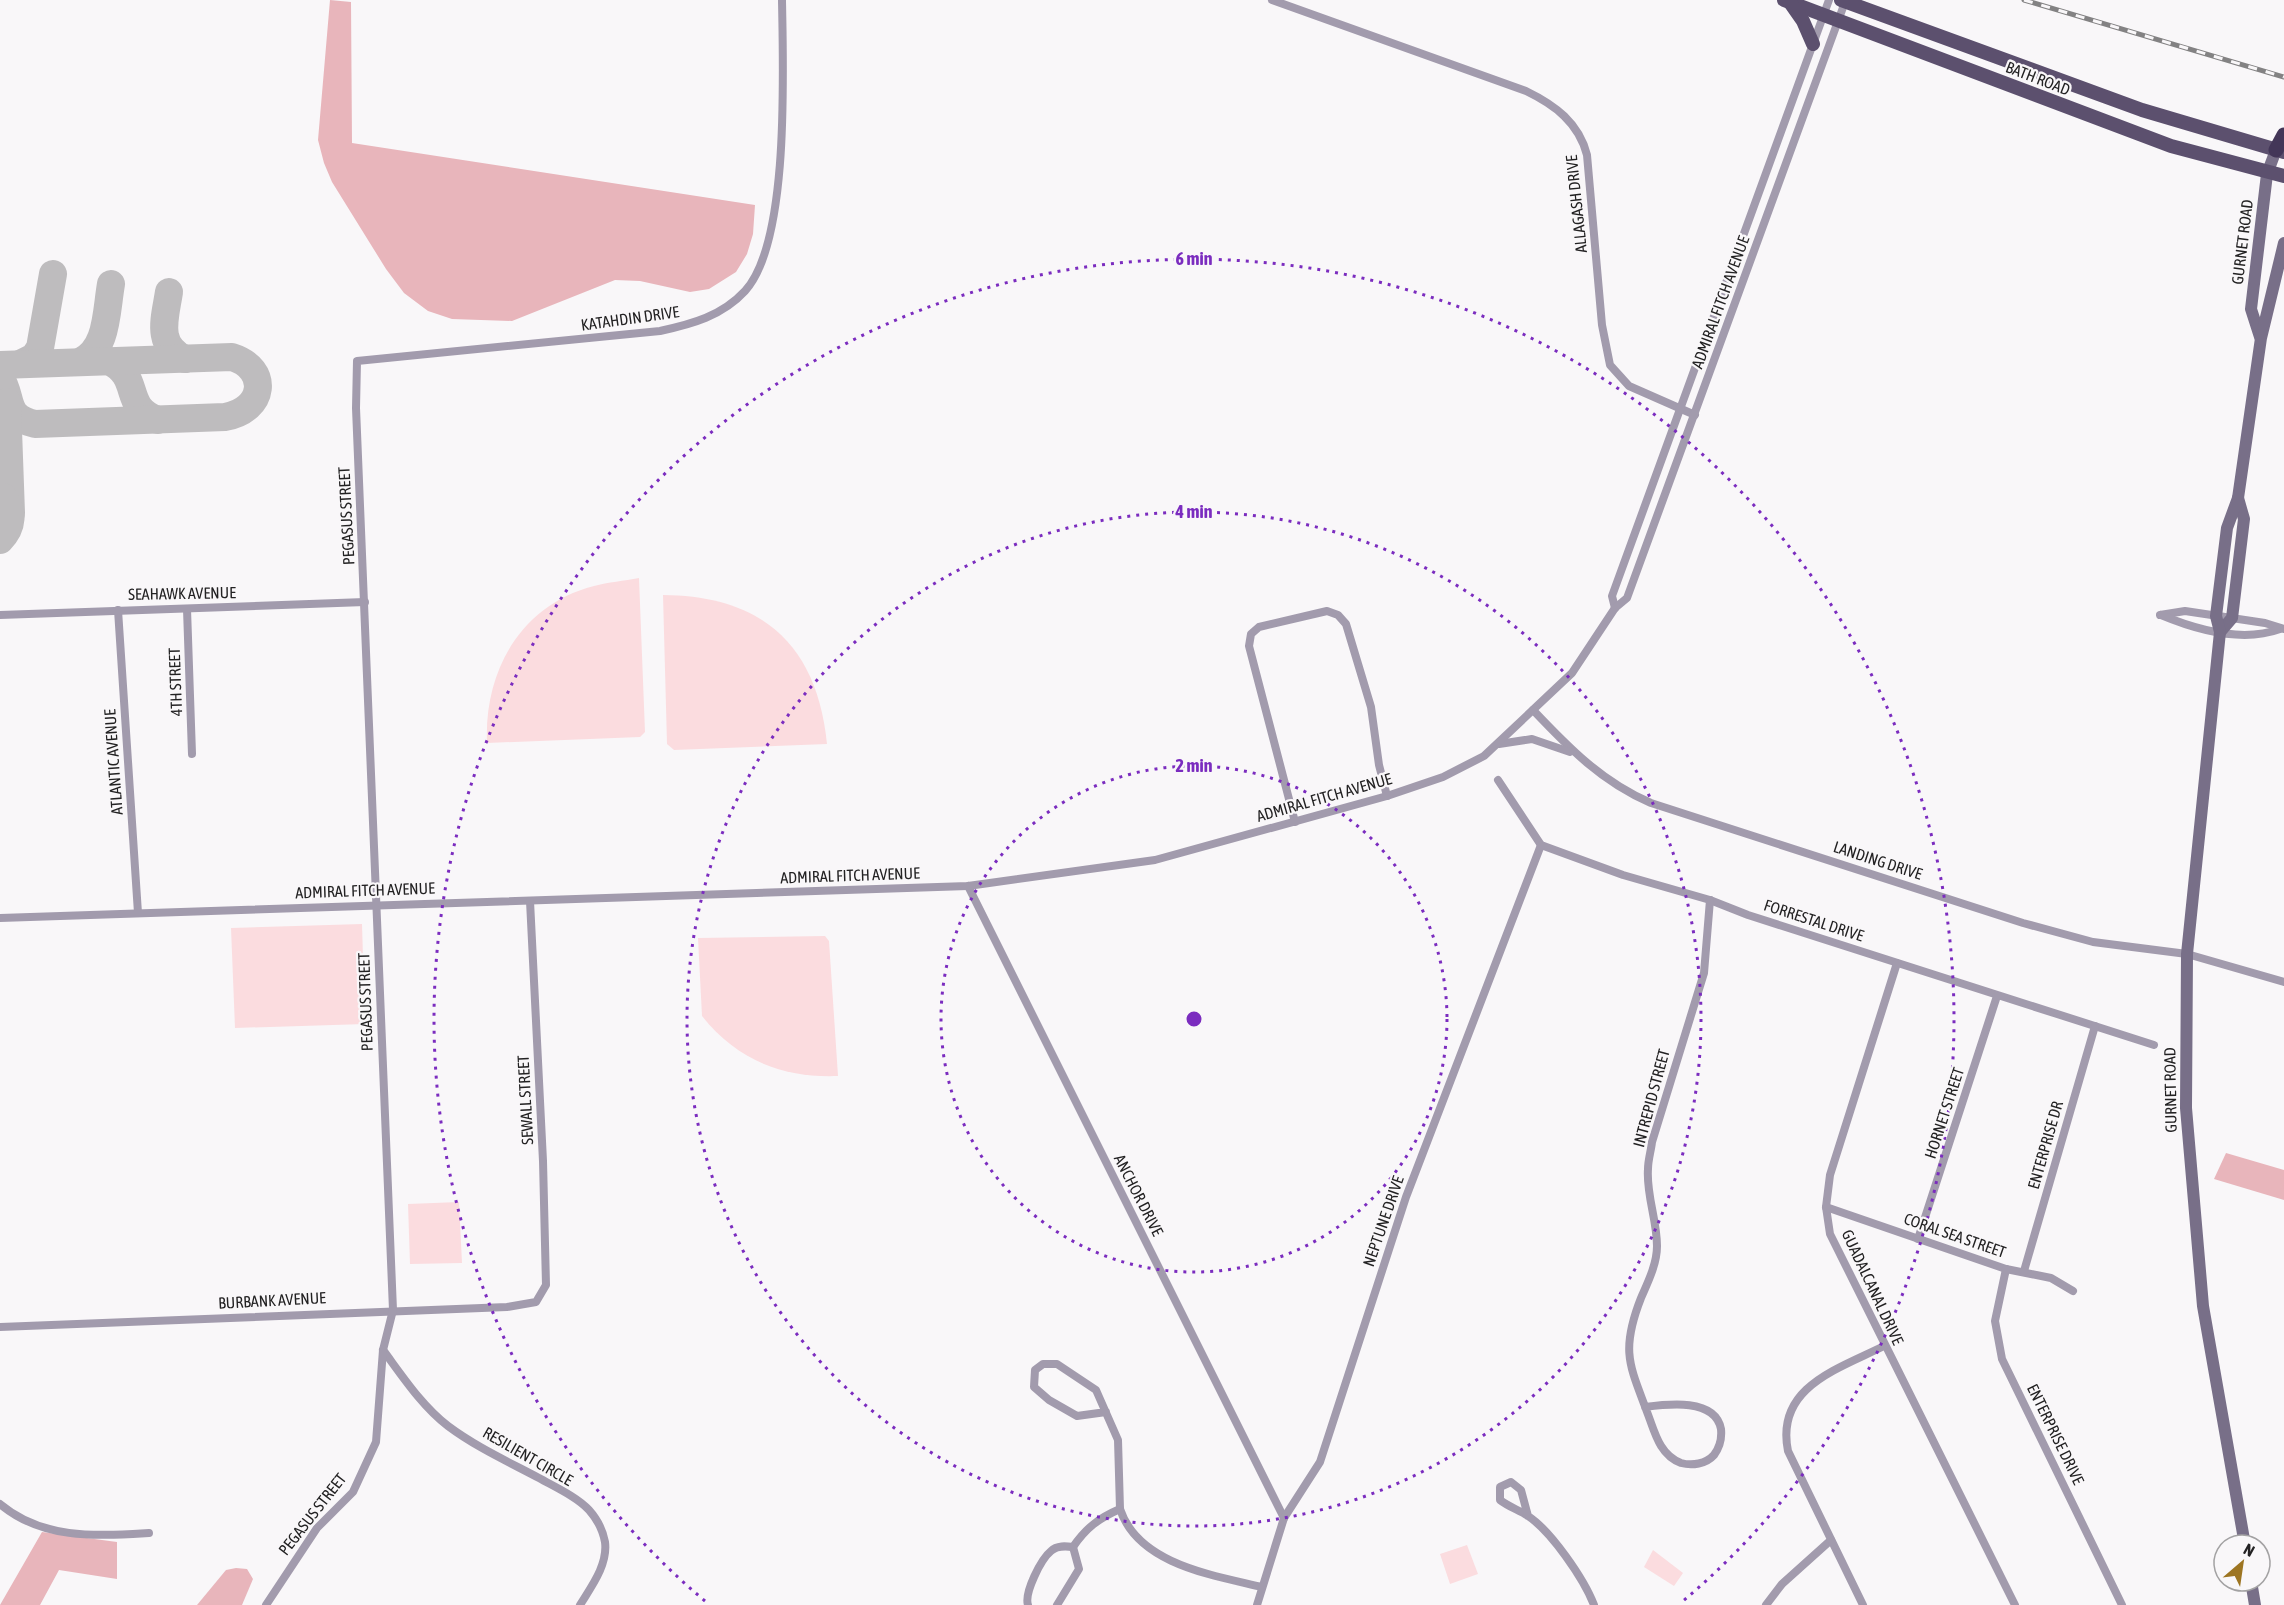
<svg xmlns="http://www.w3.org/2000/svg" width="2284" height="1605" viewBox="0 0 2284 1605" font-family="'Asap Condensed',sans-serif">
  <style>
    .green { fill: #fbdcdf }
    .forest { fill: #e8b5bb }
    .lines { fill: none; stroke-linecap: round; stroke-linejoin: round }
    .taxiway { stroke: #bebcbe; stroke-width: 28 }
    .minor { stroke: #a29bad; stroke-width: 8 }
    .secondary { stroke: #786f88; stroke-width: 12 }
    .primary { stroke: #5c506e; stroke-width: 14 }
    .motorway { stroke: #433658; stroke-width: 15 }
    .rail-casing { stroke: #838283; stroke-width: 5 }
    .rail { stroke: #f9f7f9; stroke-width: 3; stroke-dasharray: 9; stroke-linecap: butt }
    .ring { fill: none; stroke: #7b2cbf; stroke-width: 3; stroke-dasharray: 3 6 }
    .labels { text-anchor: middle; stroke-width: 4.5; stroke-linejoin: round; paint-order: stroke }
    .street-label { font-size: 16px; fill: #232223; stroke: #f9f7f9 }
    .centre { fill: #7b2cbf; stroke: #f9f7f9; stroke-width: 3 }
    .ring-label { font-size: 18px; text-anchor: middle; font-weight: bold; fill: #7b2cbf; stroke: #f9f7f9; stroke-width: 4.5; stroke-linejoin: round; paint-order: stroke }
  </style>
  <rect width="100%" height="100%" fill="#f9f7f9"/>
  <g class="green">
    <path d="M 639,578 L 645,732 L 640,737 L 487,743 C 484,672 520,605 594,586 C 608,582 624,581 639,578 Z"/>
    <path d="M 663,595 C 763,596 817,645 827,744 L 674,750 L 667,744 Z"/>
    <path d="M 362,924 L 365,1024 L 235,1028 L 231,928 Z"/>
    <path d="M 825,936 L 829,941 L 838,1076 C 782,1078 737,1060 702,1016 L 698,938 Z"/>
    <path d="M 459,1202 L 462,1263 L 410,1264 L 408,1204 Z"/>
    <path d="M 1467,1545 L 1478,1574 L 1450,1584 L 1440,1554 Z"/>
    <path d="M 1653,1550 L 1683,1573 L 1674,1586 L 1644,1567 Z"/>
  </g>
  <g class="forest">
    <path d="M 330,0 L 351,2 L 352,143 L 755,205 L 753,234 L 747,254 L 736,272 L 709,289 L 690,292 L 640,281 L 615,280 L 512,321 L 452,319 L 428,311 L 404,293 L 386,269 L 332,182 L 324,163 L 318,140 Z"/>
    <path d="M 2226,1153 L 2284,1170 L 2284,1200 L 2214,1179 Z"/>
    <path d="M 42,1532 L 117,1542 L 117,1579 L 59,1570 L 40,1605 L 0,1605 Z"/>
    <path d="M 236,1568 L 247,1569 L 253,1579 L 242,1605 L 197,1605 L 226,1570 Z"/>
  </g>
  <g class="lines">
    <g class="taxiway">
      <path d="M 169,292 C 165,318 155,345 185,359"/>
      <path d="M 109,361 C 143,378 121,407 158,420"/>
      <path d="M 80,362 C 108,349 106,312 111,284"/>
      <path d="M 20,364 L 34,357 L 40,348 L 53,274"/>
      <path d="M 0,365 L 232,357 C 270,369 265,410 225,417 L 35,424 C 2,416 14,398 0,377"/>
      <path d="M 7,402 L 11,513"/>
      <path d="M 0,540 C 13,527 14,511 3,497"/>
    </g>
    <g class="minor">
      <path d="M 1272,0 L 1526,91 C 1555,105 1579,123 1587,155 L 1602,325 L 1610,365 L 1629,386 L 1695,415"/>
      <path d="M 1615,608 L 1612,596 L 1829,0"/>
      <path d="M 187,609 L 192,754"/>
      <path d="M 118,610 L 138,913"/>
      <path d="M 0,615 L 365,602"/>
      <path d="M 2160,615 L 2185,611 L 2265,623 L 2284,629"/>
      <path d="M 2161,615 C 2197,630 2242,643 2280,629"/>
      <path d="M 1533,710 C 1569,748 1602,782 1651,803 L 2023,923 L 2093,942 L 2187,954 L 2284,982"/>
      <path d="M 1499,744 L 1532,739 L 1570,752"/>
      <path d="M 1498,780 L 1541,845 L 1623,875 L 1710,900 L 1748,915 L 2154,1045"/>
      <path d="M 1295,822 L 1249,646 L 1251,634 L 1259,627 L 1327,611 L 1338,615 L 1346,624 L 1371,707 L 1379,765 L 1387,796"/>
      <path d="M 968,886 L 1284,1518"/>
      <path d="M 0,918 L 968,886 L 1155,860 L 1387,796 L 1443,777 L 1484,756 L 1572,673 L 1615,608 L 1627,598 L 1845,2"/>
      <path d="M 1897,963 L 1830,1175 L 1826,1207 L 1830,1234 L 2015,1605"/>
      <path d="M 1826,1207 L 2006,1269 L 2051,1278 L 2073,1291"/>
      <path d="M 1918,1239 L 1997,996"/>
      <path d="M 2006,1269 L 1995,1321 L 2002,1359 L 2122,1605"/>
      <path d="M 2024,1271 L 2095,1026"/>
      <path d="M 0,1327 L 507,1307 L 536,1302 L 546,1285 L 543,1161 L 530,901"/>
      <path d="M 383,1350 C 403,1377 422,1406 448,1426 C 476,1447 509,1462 539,1478 C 555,1487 577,1497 589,1510 C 597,1519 603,1531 605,1542 C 608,1565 591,1587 580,1605"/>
      <path d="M 1645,1407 C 1668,1404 1715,1398 1721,1429 C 1722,1439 1720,1447 1714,1455 C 1706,1464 1692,1466 1681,1463 C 1662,1456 1656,1437 1650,1420 C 1631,1367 1619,1354 1641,1298 C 1648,1282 1657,1264 1657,1246 C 1657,1220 1646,1194 1648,1169 C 1648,1160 1651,1151 1652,1142 L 1704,973 L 1710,900"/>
      <path d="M 1106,1412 L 1077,1416 L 1049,1400 L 1034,1387 L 1035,1370 L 1043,1364 L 1057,1364 L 1096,1390 L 1118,1440 L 1120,1509"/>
      <path d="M 0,1504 C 43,1540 96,1536 149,1533"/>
      <path d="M 1528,1516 L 1521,1490 L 1511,1482 L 1500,1487 L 1500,1500 C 1509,1507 1519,1510 1528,1516 C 1551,1531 1584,1579 1594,1605"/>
      <path d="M 1073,1547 C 1086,1528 1099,1518 1120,1509 C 1138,1564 1212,1575 1262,1587"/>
      <path d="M 266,1605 L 317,1528 L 353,1492 L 376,1442 L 383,1350 L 393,1310 L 356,408 L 357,361 L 660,331 C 692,324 722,316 745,291 C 790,242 783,68 782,0"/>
      <path d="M 1028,1605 C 1024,1593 1041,1559 1051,1551 C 1057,1545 1066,1546 1073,1547"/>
      <path d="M 1057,1605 L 1079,1569 L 1073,1547"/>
      <path d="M 1257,1605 L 1284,1518 L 1320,1462 L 1406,1197 L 1541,845"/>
      <path d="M 1766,1605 L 1782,1584 L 1831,1540"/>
      <path d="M 1863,1605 L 1788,1451 C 1775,1387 1838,1369 1884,1346"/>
    </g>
    <g class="secondary">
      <path d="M 2260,337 L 2251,309 L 2267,174 L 2276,150"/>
      <path d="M 2220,632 L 2232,618 L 2244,519 L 2238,498"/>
      <path d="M 2245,1545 L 2203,1306 L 2186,1108 L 2187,954 L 2220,632 L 2216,616 L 2227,528 L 2238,498 L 2261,338 L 2284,243"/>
      <path d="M 2251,1581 L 2255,1605"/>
    </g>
    <g class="primary">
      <path d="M 1784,0 L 2171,146 L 2284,176"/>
      <path d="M 1841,0 L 2142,110 L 2284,152"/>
      <path d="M 1789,1 L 1803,21 L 1813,44"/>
    </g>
    <path class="motorway" d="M 2276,150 L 2284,135"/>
    <defs>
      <path id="rail" d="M 2024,0 L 2284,77"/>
    </defs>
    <use href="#rail" class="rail-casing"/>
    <use href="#rail" class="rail"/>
  </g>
  <g class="ring">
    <circle cx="1194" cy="1019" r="253"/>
    <circle cx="1194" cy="1019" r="507"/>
    <path d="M705 1601A760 760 0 1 1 1683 1601"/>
  </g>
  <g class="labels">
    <g class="street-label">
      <text transform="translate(2038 78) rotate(21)" y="6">BATH ROAD</text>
      <text transform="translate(1576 204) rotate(-96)" y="6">ALLAGASH DRIVE</text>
      <text transform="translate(2242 242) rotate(-83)" y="6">GURNET ROAD</text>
      <text transform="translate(1720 302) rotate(-70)" y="6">ADMIRAL FITCH AVENUE</text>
      <text transform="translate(630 318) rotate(-8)" y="6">KATAHDIN DRIVE</text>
      <text transform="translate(346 516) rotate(-93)" y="6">PEGASUS STREET</text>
      <text transform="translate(182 593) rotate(-1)" y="6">SEAHAWK AVENUE</text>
      <text transform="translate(175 682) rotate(-92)" y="6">4TH STREET</text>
      <text transform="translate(113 762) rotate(-94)" y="6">ATLANTIC AVENUE</text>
      <text transform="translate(1324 797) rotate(-16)" y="6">ADMIRAL FITCH AVENUE</text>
      <text transform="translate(1878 860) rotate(18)" y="6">LANDING DRIVE</text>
      <text transform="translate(850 875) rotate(-2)" y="6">ADMIRAL FITCH AVENUE</text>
      <text transform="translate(365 890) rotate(-2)" y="6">ADMIRAL FITCH AVENUE</text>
      <text transform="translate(1814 920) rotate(18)" y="6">FORRESTAL DRIVE</text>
      <text transform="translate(365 1002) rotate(-92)" y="6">PEGASUS STREET</text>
      <text transform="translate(2170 1090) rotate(-91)" y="6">GURNET ROAD</text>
      <text transform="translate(1651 1098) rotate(-75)" y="6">INTREPID STREET</text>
      <text transform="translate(525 1100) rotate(-93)" y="6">SEWALL STREET</text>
      <text transform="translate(1944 1113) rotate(-72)" y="6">HORNET STREET</text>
      <text transform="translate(2045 1145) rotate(-74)" y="6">ENTERPRISE DR</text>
      <text transform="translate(1139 1195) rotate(63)" y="6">ANCHOR DRIVE</text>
      <text transform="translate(1383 1221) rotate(-71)" y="6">NEPTUNE DRIVE</text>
      <text transform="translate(1955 1235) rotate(19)" y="6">CORAL SEA STREET</text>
      <text transform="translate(1873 1287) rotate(65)" y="6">GUADALCANAL DRIVE</text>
      <text transform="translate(272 1300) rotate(-3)" y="6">BURBANK AVENUE</text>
      <text transform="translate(2056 1434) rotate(64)" y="6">ENTERPRISE DRIVE</text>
      <text transform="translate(528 1456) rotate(30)" y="6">RESILIENT CIRCLE</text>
      <text transform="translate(312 1514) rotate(-52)" y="6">PEGASUS STREET</text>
    </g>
  </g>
  <circle cx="1194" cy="1019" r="9" class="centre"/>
  <g class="ring-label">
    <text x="1194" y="265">6 min</text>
    <text x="1194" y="518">4 min</text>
    <text x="1194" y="772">2 min</text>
  </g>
  <g transform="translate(2242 1563) rotate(29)"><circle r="28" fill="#f9f7f9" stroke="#a3a2a3" stroke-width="1.5"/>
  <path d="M0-4.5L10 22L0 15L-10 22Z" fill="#9d7522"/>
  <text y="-9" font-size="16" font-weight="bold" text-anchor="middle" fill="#232223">N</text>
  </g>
</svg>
